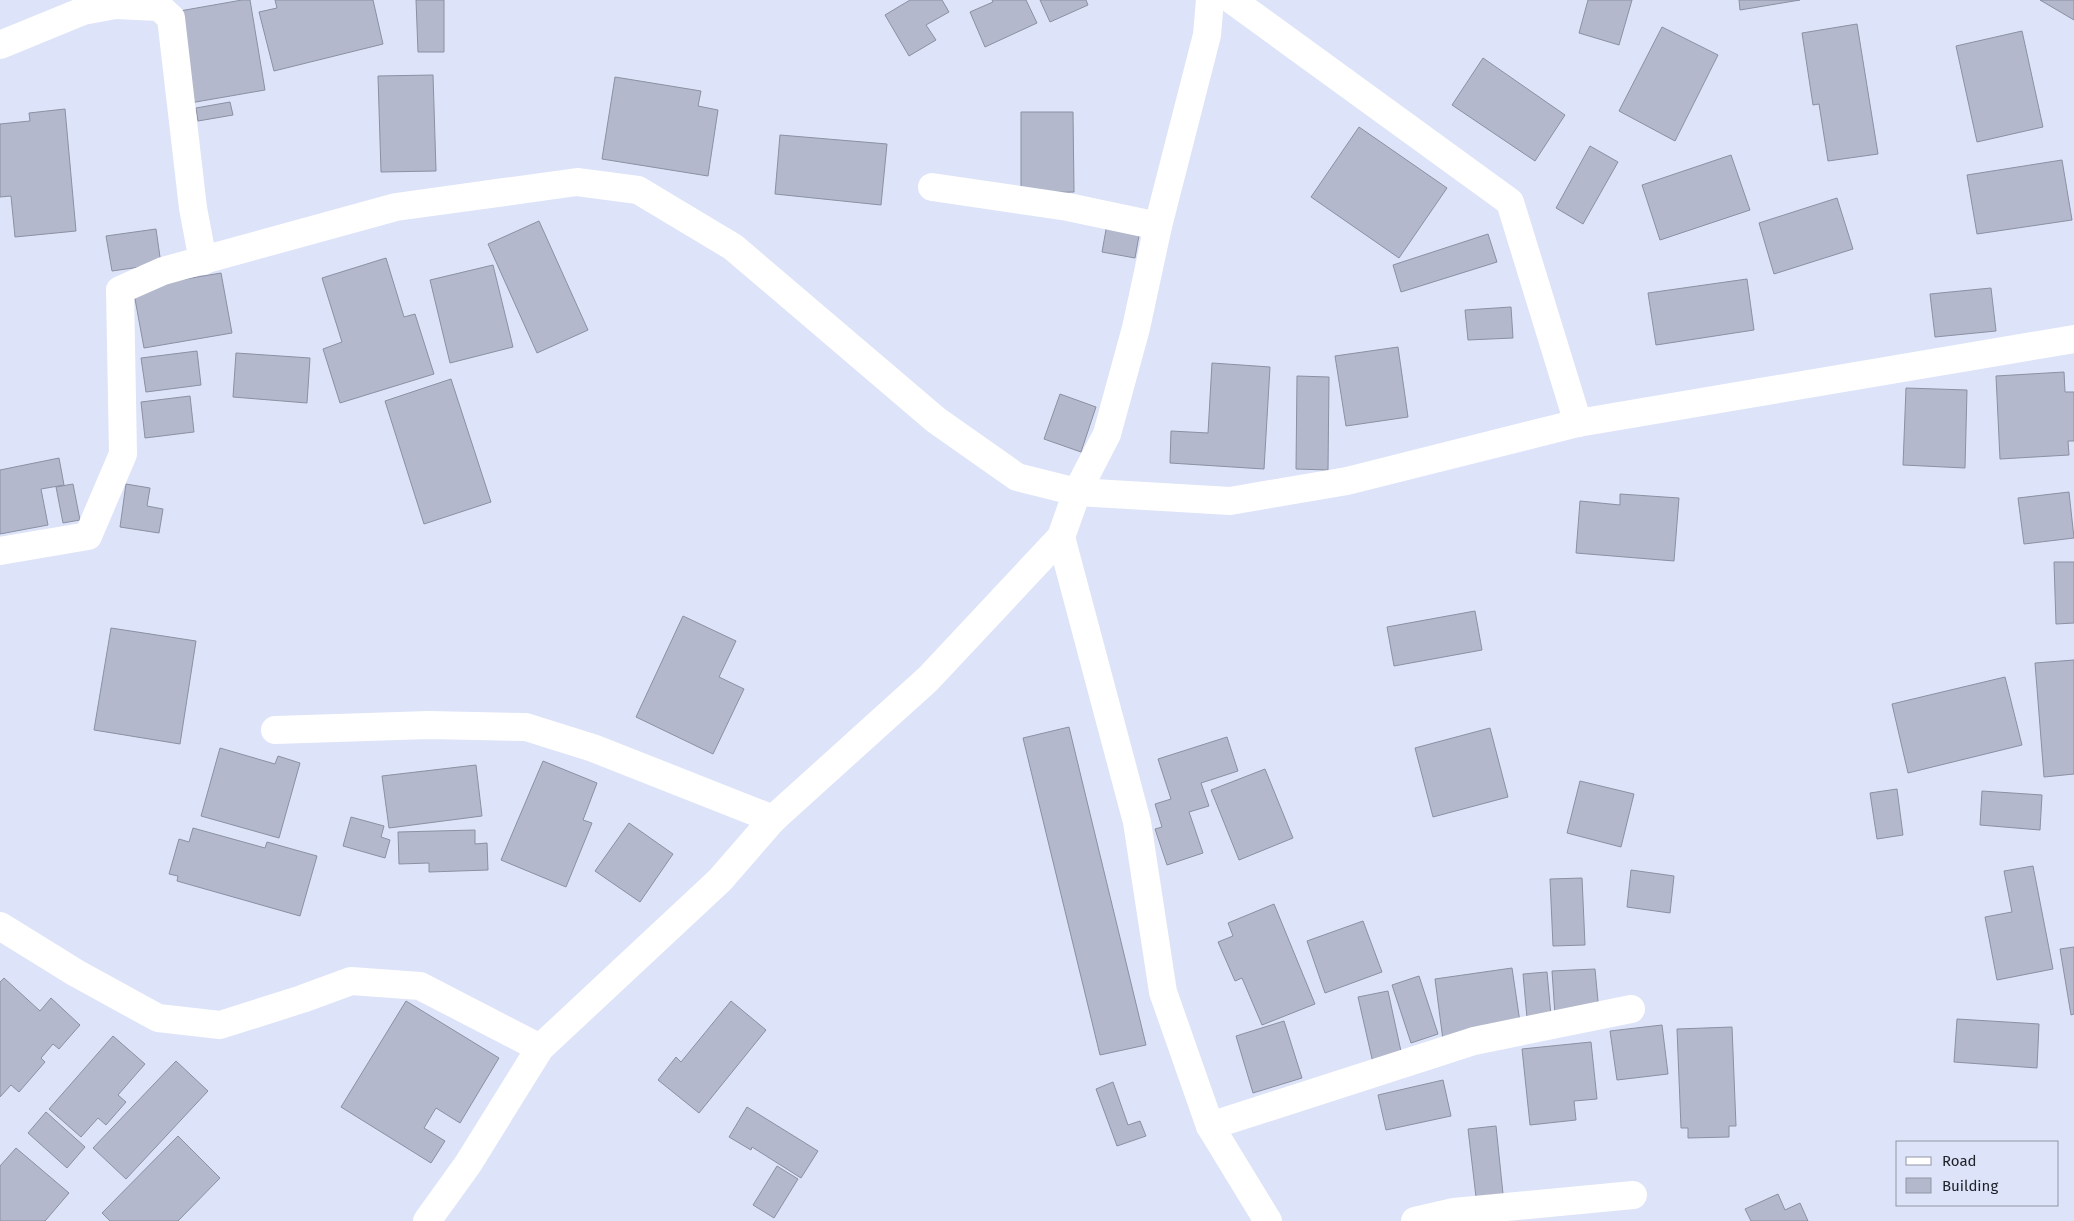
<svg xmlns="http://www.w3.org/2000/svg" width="2074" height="1221" viewBox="0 0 2074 1221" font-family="'Fira Sans',sans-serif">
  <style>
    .building { fill: #b3b8cc; stroke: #8b90a3 }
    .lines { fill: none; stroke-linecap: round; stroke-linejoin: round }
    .minor { stroke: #fff; stroke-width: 28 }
  </style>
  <rect width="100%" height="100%" fill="#dde3f8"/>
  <g class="building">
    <path d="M 242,0 L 250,0 L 265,90 L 190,103 L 174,12 Z"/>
    <path d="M 275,0 L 373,0 L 383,44 L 274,71 L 259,12 L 277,8 Z"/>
    <path d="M 416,0 L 444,0 L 444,52 L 418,52 Z"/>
    <path d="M 910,0 L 942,0 L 949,12 L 926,25 L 936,40 L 909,56 L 885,15 Z"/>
    <path d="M 992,0 L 1026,0 L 1037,23 L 985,47 L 970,12 L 993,2 Z"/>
    <path d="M 1040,0 L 1086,0 L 1088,5 L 1050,22 Z"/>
    <path d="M 1588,0 L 1632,0 L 1619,45 L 1579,33 Z"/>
    <path d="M 1739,0 L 1800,0 L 1740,10 Z"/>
    <path d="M 2040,0 L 2074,0 L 2074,20 Z"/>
    <path d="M 1857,24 L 1878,154 L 1828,161 L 1819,104 L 1813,105 L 1802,33 Z"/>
    <path d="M 1662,27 L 1718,55 L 1675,141 L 1619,111 Z"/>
    <path d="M 2022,31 L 2043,127 L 1977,142 L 1956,46 Z"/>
    <path d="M 1483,58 L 1565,115 L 1535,161 L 1452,105 Z"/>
    <path d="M 433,75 L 436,171 L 381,172 L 378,76 Z"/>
    <path d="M 615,77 L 701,91 L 698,106 L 718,110 L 708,176 L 602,159 Z"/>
    <path d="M 230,102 L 233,115 L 198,121 L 196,108 Z"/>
    <path d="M 65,109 L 76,231 L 15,237 L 11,196 L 0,197 L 0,124 L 30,121 L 29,113 Z"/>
    <path d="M 1021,112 L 1073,112 L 1074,192 L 1021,193 Z"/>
    <path d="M 1359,127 L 1447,188 L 1399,258 L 1311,197 Z"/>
    <path d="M 780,135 L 887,144 L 881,205 L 775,194 Z"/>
    <path d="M 1590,146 L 1618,162 L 1583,224 L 1556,208 Z"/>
    <path d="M 1731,155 L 1750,210 L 1660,240 L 1642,185 Z"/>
    <path d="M 2062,160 L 2072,220 L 1977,234 L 1967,175 Z"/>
    <path d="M 1837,198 L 1853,249 L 1774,274 L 1759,223 Z"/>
    <path d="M 539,221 L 588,330 L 537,353 L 488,244 Z"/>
    <path d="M 1107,224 L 1140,230 L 1135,258 L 1102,252 Z"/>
    <path d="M 156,229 L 161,264 L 112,271 L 106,236 Z"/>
    <path d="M 1488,234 L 1497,262 L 1401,292 L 1393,265 Z"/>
    <path d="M 386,258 L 404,317 L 415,314 L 434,374 L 340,403 L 323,349 L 342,342 L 322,278 Z"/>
    <path d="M 493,265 L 513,347 L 450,363 L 430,280 Z"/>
    <path d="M 221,273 L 232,333 L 144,348 L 133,288 Z"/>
    <path d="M 1747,279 L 1754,330 L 1656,345 L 1648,293 Z"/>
    <path d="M 1991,288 L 1996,331 L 1935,337 L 1930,294 Z"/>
    <path d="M 1511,307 L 1513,338 L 1468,340 L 1465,310 Z"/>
    <path d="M 1398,347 L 1408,417 L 1346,426 L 1335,356 Z"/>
    <path d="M 197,351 L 201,385 L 146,392 L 141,358 Z"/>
    <path d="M 236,353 L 310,358 L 307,403 L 233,397 Z"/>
    <path d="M 1212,363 L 1270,367 L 1264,469 L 1170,463 L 1171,431 L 1208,433 Z"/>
    <path d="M 2064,372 L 2065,392 L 2074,392 L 2074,441 L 2068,441 L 2069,455 L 2000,459 L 1996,376 Z"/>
    <path d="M 1297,376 L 1329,377 L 1328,470 L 1296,469 Z"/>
    <path d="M 451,379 L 491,502 L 424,524 L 385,401 Z"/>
    <path d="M 1906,388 L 1967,390 L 1965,468 L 1903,465 Z"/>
    <path d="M 1060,394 L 1096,407 L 1081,452 L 1044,439 Z"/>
    <path d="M 190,396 L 194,432 L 145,438 L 141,402 Z"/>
    <path d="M 59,458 L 64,485 L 41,489 L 48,525 L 0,534 L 0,470 Z"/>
    <path d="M 73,484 L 80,520 L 63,523 L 56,487 Z"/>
    <path d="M 126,484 L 150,488 L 147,506 L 163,509 L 159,533 L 120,527 Z"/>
    <path d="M 2069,492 L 2074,538 L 2024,544 L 2018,498 Z"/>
    <path d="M 1620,494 L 1679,498 L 1674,561 L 1576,553 L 1580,501 L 1620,505 Z"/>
    <path d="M 2054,562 L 2074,562 L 2074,623 L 2056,624 Z"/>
    <path d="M 1475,611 L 1482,650 L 1394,666 L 1387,627 Z"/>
    <path d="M 683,616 L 736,641 L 719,677 L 744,689 L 713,754 L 636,717 Z"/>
    <path d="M 111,628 L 196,641 L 180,744 L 94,730 Z"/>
    <path d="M 2074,660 L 2074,774 L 2044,777 L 2035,663 Z"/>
    <path d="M 2005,677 L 2022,745 L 1908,773 L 1892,704 Z"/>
    <path d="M 1069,727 L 1146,1045 L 1100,1055 L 1023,738 Z"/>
    <path d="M 1490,728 L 1508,797 L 1433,817 L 1415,748 Z"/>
    <path d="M 1227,737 L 1238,771 L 1201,783 L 1209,806 L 1189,812 L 1203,853 L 1167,865 L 1155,829 L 1162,827 L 1155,804 L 1171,799 L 1158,759 Z"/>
    <path d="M 220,748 L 275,764 L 278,756 L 300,763 L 279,838 L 201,816 Z"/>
    <path d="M 543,761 L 597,783 L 583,820 L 592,823 L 566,887 L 501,860 Z"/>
    <path d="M 476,765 L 482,816 L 389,828 L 382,776 Z"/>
    <path d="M 1265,769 L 1293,838 L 1239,860 L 1211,790 Z"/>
    <path d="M 1580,781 L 1634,794 L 1621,847 L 1567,833 Z"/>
    <path d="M 1897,789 L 1903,835 L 1877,839 L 1870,793 Z"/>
    <path d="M 1982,791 L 2042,795 L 2040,830 L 1980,825 Z"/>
    <path d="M 351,817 L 384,826 L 381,837 L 390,840 L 385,858 L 343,846 Z"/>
    <path d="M 629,823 L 673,854 L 640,902 L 595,871 Z"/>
    <path d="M 193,828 L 265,848 L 267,842 L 317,856 L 300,916 L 177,881 L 178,876 L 169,874 L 179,839 L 189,842 Z"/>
    <path d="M 475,830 L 475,844 L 487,843 L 488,870 L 429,872 L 429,863 L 399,864 L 398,832 Z"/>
    <path d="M 2033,866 L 2053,969 L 1997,980 L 1985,917 L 2012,912 L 2004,871 Z"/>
    <path d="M 1631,870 L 1674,876 L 1670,913 L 1627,907 Z"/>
    <path d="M 1582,878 L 1585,945 L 1553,946 L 1550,879 Z"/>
    <path d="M 1274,904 L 1315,1004 L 1262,1025 L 1242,978 L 1235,981 L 1218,942 L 1233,936 L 1228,923 Z"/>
    <path d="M 1363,921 L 1382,972 L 1325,993 L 1307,941 Z"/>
    <path d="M 2074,947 L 2074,1014 L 2071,1015 L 2060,949 Z"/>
    <path d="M 1512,968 L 1521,1029 L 1443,1040 L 1435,979 Z"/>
    <path d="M 1595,969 L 1599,1012 L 1555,1015 L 1552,971 Z"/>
    <path d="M 1547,972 L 1551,1016 L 1527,1018 L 1523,974 Z"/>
    <path d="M 1419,976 L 1438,1034 L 1411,1043 L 1392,985 Z"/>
    <path d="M 4,978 L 40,1011 L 51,998 L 80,1025 L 59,1049 L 53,1044 L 41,1058 L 45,1062 L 19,1092 L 11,1085 L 0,1097 L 0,982 Z"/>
    <path d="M 1388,991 L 1402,1056 L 1373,1063 L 1358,997 Z"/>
    <path d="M 406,1001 L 499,1058 L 460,1123 L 436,1108 L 424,1128 L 445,1141 L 431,1163 L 341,1107 Z"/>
    <path d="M 731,1001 L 766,1030 L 699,1113 L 658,1080 L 676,1057 L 681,1062 Z"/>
    <path d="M 1957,1019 L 2039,1024 L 2037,1068 L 1954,1062 Z"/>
    <path d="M 1284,1021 L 1302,1078 L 1253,1093 L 1236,1036 Z"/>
    <path d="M 1662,1025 L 1668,1074 L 1617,1080 L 1610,1031 Z"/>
    <path d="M 1732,1027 L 1736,1126 L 1729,1126 L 1729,1137 L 1688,1138 L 1688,1128 L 1681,1128 L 1677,1029 Z"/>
    <path d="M 113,1036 L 145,1064 L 118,1095 L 126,1102 L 106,1125 L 98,1118 L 81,1137 L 49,1109 Z"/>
    <path d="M 1591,1042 L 1597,1099 L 1574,1101 L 1576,1120 L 1530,1125 L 1522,1049 Z"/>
    <path d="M 176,1061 L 208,1091 L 126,1179 L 93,1148 Z"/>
    <path d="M 1443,1080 L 1451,1116 L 1386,1130 L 1378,1095 Z"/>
    <path d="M 1113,1082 L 1128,1125 L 1140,1121 L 1146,1136 L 1117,1146 L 1096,1089 Z"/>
    <path d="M 747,1107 L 818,1151 L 801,1178 L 752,1147 L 751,1150 L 729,1137 Z"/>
    <path d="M 46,1112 L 85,1147 L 67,1168 L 28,1133 Z"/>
    <path d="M 1496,1126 L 1503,1194 L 1476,1197 L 1468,1129 Z"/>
    <path d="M 178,1136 L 220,1178 L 178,1221 L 110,1221 L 102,1213 Z"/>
    <path d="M 16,1148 L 69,1193 L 45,1221 L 0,1221 L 0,1166 Z"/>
    <path d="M 777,1166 L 798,1179 L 774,1218 L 753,1205 Z"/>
    <path d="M 1778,1194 L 1785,1210 L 1800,1203 L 1808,1221 L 1751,1221 L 1745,1209 Z"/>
  </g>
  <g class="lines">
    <g class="minor">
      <path d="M 1232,0 L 1510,202 L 1578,423"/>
      <path d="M 0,45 L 83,11 L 115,5 L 159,7 L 171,18 L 193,208 L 203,261"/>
      <path d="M 932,187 L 1068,207 L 1158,226"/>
      <path d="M 1061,537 L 1137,822 L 1163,992 L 1210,1126 L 1268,1221"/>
      <path d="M 0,551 L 88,536 L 123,454 L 120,290 L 163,271 L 396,207 L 577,182 L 638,190 L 733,247 L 936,420 L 1017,477 L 1077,492 L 1230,501 L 1347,481 L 1578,423 L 2074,339"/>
      <path d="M 275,730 L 429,725 L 526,727 L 593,748 L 773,819"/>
      <path d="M 0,926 L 76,973 L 158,1018 L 220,1025 L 302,999 L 351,981 L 420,986 L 540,1048"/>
      <path d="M 1210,1126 L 1474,1041 L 1631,1009"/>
      <path d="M 427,1221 L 468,1164 L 540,1048 L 720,880 L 773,819 L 928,679 L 1061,537 L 1077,492 L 1107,434 L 1136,328 L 1158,226 L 1207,35 L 1210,0"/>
      <path d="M 1415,1221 L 1454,1212 L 1633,1195"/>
    </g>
  </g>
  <rect x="1896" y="1141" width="162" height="65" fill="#dde3f8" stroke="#9196a6"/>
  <rect x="1906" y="1157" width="25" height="8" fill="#ffffff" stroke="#9196a6"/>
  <text x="1942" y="1166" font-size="15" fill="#20222a">Road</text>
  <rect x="1906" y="1178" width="25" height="15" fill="#b3b8cc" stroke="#9196a6"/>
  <text x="1942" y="1191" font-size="15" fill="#20222a">Building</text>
</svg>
